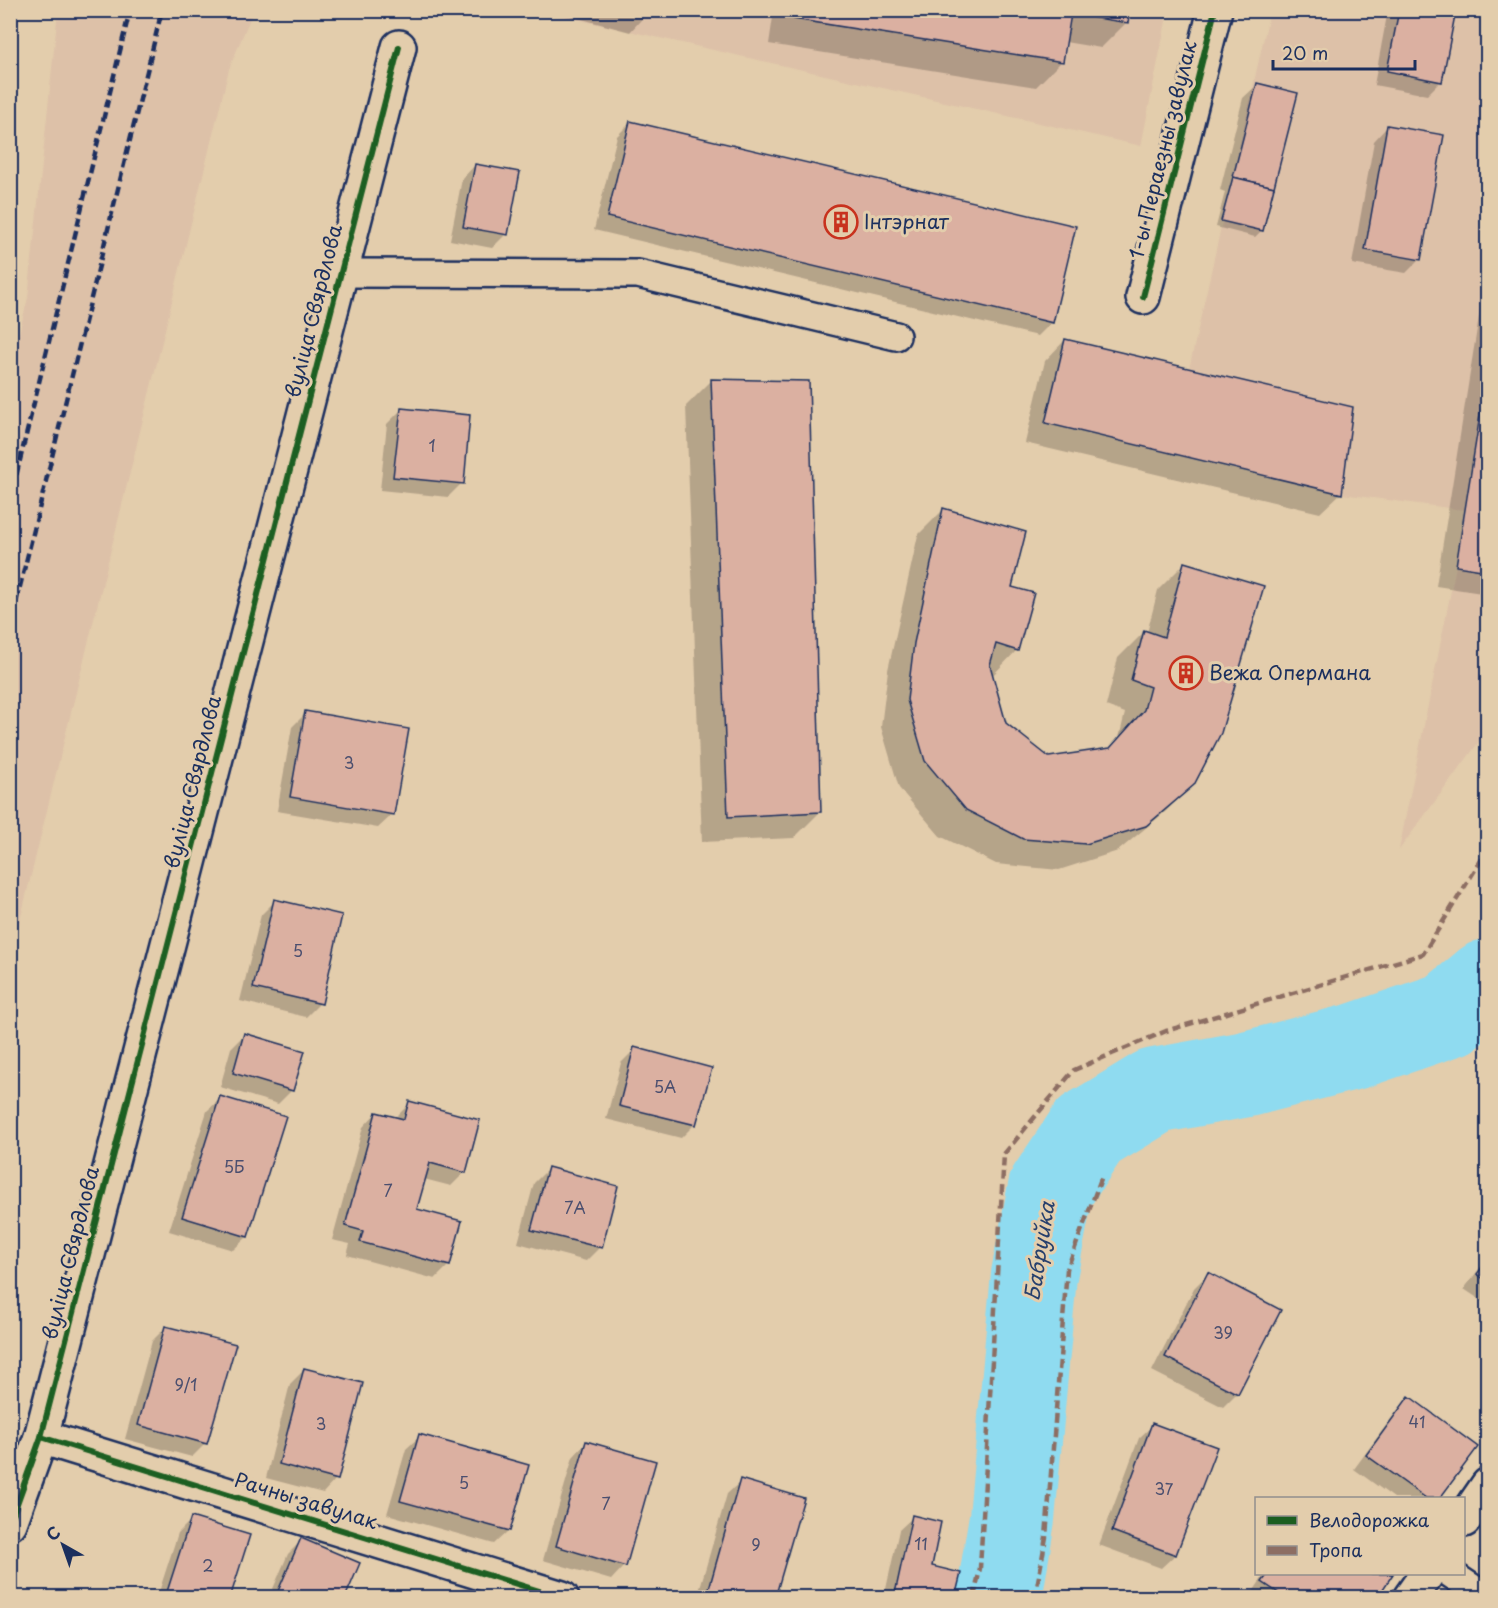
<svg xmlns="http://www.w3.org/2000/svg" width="1498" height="1608" viewBox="0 0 1498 1608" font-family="'Playpen Sans',sans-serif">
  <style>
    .built { fill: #ddc1a8 }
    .shadow { fill: #0003 }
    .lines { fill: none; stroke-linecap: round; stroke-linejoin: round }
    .river { stroke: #8fdbf0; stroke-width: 86 }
    .building { fill: #dbb0a1; stroke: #1b2f5e; stroke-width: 1.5 }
    .service-casing { stroke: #1b2f5e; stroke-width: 32 }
    .minor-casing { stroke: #1b2f5e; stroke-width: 38 }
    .service { stroke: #e3cdac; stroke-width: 27 }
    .minor { stroke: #e3cdac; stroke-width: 33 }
    .rail { stroke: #1b2f5e; stroke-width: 4.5; stroke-dasharray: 9 4.5; stroke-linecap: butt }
    .quiet { stroke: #8d6e63; stroke-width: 4.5; stroke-dasharray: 9 4.5; stroke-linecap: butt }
    .cycleway-casing { stroke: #e3cdac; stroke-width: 10 }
    .cycleway { stroke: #1b5e20; stroke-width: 6 }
    .labels { text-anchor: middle; stroke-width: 6; stroke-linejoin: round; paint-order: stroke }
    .number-label { font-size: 16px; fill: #4b4f6f }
    .street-label { font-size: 20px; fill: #1b2f5e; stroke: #e3cdac }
    .poi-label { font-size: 20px; fill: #1b2f5e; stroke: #e3cdac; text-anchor: start }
    .water-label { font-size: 21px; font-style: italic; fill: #27406d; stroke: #e3cdac }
  </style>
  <rect width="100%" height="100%" fill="#e3cdac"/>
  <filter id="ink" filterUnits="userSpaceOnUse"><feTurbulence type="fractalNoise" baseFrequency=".0167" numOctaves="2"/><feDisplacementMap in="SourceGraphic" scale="12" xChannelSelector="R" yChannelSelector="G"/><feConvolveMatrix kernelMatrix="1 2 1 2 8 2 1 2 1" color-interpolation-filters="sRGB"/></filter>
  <g filter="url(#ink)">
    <g class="built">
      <path d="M 58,11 L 253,11 L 229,69 L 11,957 L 10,368 L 28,298 Z"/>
      <path d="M 540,11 L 1168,11 L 1141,146 Z"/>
      <path d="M 1270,11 L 1487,11 L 1487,731 L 1399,850 L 1456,566 L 1464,510 L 1342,494 L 1189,369 Z"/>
    </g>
    <g class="shadow">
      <path d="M 548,10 L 650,10 L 630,32 Z"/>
      <path d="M 774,10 L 1129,10 L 1127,22 L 1101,48 L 1065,42 L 1062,61 L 1036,87 L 769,44 Z"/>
      <path d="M 1388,10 L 1454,10 L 1441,81 L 1427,95 L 1374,85 Z"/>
      <path d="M 1257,85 L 1262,230 L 1255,237 L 1216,227 L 1225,192 L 1220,190 L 1243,98 Z"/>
      <path d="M 631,122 L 1052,322 L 1038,336 L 594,230 L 617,136 Z"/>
      <path d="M 1387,127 L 1420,259 L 1406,273 L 1352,264 L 1374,141 Z"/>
      <path d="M 475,165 L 506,234 L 492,248 L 450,240 L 462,179 Z"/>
      <path d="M 1488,303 L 1488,594 L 1436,586 L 1480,310 Z"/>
      <path d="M 1065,340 L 1341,493 L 1320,513 L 1025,443 L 1045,361 Z"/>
      <path d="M 712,380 L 820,812 L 794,838 L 702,842 L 686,406 Z"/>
      <path d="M 401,410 L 462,483 L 448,497 L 380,490 L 387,424 Z"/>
      <path d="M 944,509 L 1010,588 L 1017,650 L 992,676 L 1004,724 L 1049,759 L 1108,750 L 1119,738 L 1125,713 L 1106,706 L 1118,658 L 1144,632 L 1147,633 L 1158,590 L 1184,564 L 1193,784 L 1166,811 L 1118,851 L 1059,870 L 996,864 L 940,836 L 899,788 L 881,727 L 888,670 L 918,535 Z"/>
      <path d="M 306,713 L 392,815 L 378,828 L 277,811 L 292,727 Z"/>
      <path d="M 275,901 L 320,1003 L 306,1017 L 240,1001 L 261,915 Z"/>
      <path d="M 245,1034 L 292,1090 L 278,1104 L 220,1087 L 231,1048 Z"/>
      <path d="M 635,1049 L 695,1124 L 681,1138 L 606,1119 L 621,1063 Z"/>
      <path d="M 221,1098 L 284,1117 L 247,1237 L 233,1250 L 169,1231 L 207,1111 Z"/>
      <path d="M 410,1103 L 465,1172 L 451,1186 L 424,1179 L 415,1210 L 449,1265 L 435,1279 L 347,1255 L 350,1244 L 332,1240 L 363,1127 L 376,1113 L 395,1118 Z"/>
      <path d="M 548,1169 L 600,1247 L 586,1261 L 518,1243 L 534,1183 Z"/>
      <path d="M 1488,1257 L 1488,1305 L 1464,1289 Z"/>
      <path d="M 1208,1274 L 1237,1393 L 1223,1407 L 1152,1371 L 1194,1288 Z"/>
      <path d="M 166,1327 L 206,1443 L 192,1457 L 125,1439 L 152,1341 Z"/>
      <path d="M 304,1370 L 336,1479 L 323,1493 L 266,1478 L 290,1384 Z"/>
      <path d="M 1409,1398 L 1476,1448 L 1438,1498 L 1394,1498 L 1354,1469 L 1396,1412 Z"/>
      <path d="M 1153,1425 L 1175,1555 L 1161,1568 L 1099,1545 L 1139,1438 Z"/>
      <path d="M 420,1436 L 527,1466 L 508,1531 L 494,1544 L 387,1514 L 406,1449 Z"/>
      <path d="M 586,1443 L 624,1566 L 611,1580 L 543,1560 L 573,1457 Z"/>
      <path d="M 741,1481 L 774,1598 L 697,1598 L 727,1494 Z"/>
      <path d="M 913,1517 L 930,1567 L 954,1598 L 884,1598 L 899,1530 Z"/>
      <path d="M 192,1519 L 229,1598 L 157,1598 L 178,1533 Z"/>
      <path d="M 302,1540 L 344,1598 L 269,1598 L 288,1554 Z"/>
      <path d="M 1265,1574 L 1391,1574 L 1376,1598 L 1251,1598 L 1250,1596 Z"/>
    </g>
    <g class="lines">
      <path class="river" d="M 999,1598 L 1012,1518 L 1034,1275 L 1051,1188 L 1089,1131 L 1155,1091 L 1247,1074 L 1356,1046 L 1450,1014 L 1488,982"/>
    </g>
    <g class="building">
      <path d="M 795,10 L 1130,10 L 1128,23 L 1071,14 L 1063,62 L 794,19 Z"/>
      <path d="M 1399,10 L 1456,10 L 1442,82 L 1387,71 Z"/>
      <path d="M 1257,83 L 1298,93 L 1274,187 L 1233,177 Z"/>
      <path d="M 630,121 L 1076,226 L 1053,323 L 607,217 Z"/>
      <path d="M 1387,125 L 1444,135 L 1421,260 L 1365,250 Z"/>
      <path d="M 475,164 L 520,172 L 508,235 L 463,227 Z"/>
      <path d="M 1233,177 L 1274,187 L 1263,231 L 1221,221 Z"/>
      <path d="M 1065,339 L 1353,407 L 1342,494 L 1045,423 Z"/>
      <path d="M 1488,365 L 1488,571 L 1456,566 Z"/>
      <path d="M 711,379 L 809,381 L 821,812 L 728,817 Z"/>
      <path d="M 401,408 L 470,415 L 464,484 L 393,477 Z"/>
      <path d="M 943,508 L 1026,532 L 1012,587 L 1034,593 L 1018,651 L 996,644 L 990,665 L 1006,723 L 1049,757 L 1110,748 L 1144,710 L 1150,687 L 1131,680 L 1144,630 L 1164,637 L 1184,562 L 1264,586 L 1221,733 L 1194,785 L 1146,826 L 1086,844 L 1023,839 L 966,810 L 925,761 L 907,700 L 914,643 Z"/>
      <path d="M 305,711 L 409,729 L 394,815 L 290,797 Z"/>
      <path d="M 274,899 L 342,915 L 322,1004 L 253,988 Z"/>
      <path d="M 244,1033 L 305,1051 L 293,1091 L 233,1073 Z"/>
      <path d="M 634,1047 L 712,1068 L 696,1125 L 619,1106 Z"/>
      <path d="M 220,1096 L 286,1116 L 248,1237 L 182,1217 Z"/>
      <path d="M 409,1101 L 480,1120 L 466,1173 L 430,1163 L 417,1209 L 462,1221 L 450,1266 L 360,1242 L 363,1231 L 345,1226 L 376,1112 L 404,1119 Z"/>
      <path d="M 548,1167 L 618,1186 L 602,1248 L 531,1230 Z"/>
      <path d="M 1488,1260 L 1488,1282 L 1477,1274 Z"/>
      <path d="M 1208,1272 L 1281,1310 L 1238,1394 L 1165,1357 Z"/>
      <path d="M 165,1326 L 236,1344 L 207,1444 L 138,1425 Z"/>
      <path d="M 304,1368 L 363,1383 L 338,1480 L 279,1464 Z"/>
      <path d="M 1409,1396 L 1478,1447 L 1440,1498 L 1426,1498 L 1366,1455 Z"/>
      <path d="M 1152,1423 L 1217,1447 L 1176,1555 L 1112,1531 Z"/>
      <path d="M 419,1434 L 529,1465 L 510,1531 L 400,1501 Z"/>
      <path d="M 586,1441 L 656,1461 L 626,1567 L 556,1546 Z"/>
      <path d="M 740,1479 L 804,1498 L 775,1598 L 727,1598 L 708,1592 Z"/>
      <path d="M 912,1515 L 941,1522 L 932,1566 L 961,1573 L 955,1598 L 894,1598 Z"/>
      <path d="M 191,1517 L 250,1535 L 230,1598 L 165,1598 Z"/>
      <path d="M 301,1538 L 360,1563 L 345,1598 L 275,1598 Z"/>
      <path d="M 1268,1574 L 1393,1574 L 1377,1598 L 1286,1598 L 1262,1582 Z"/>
    </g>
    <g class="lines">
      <defs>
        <g id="service">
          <path d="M 341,273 L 638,274 L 896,336"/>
          <path d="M 1451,1574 L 1487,1598"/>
        </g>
        <g id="minor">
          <path d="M 1143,297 L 1215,10"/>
          <path d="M 41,1437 L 562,1598"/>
          <path d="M 1464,1520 L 1488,1485"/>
          <path d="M 10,1523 L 41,1437 L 399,47"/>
          <path d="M 1410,1598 L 1427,1574"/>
        </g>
      </defs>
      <use href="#service" class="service-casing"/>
      <use href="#minor" class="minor-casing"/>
      <use href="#service" class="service"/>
      <use href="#minor" class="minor"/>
      <g class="rail">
        <path d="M 10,501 L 130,10"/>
        <path d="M 10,627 L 162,10"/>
      </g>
      <g class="quiet">
        <path d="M 974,1598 L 980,1568 L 1004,1154 L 1074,1070 L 1166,1031 L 1423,954 L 1488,849"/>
        <path d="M 1035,1598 L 1046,1537 L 1067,1269 L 1102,1176"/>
      </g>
      <defs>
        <g id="cycleway">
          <path d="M 1143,297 L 1215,10"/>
          <path d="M 41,1437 L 562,1598"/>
          <path d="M 10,1523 L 41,1437 L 399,47"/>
        </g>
      </defs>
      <use href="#cycleway" class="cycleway-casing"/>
      <use href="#cycleway" class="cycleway"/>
    </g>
  </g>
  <defs>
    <symbol id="building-ring" viewBox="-11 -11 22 22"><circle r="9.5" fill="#e3cdac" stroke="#c8321e" stroke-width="1.5"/><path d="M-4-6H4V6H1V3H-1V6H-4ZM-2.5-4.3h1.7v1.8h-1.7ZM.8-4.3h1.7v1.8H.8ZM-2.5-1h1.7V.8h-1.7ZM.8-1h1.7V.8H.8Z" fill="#c8321e"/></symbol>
  </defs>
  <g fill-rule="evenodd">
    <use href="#building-ring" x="822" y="203" width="38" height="38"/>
    <use href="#building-ring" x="1167" y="654" width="38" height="38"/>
  </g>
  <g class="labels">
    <g class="number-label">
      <text x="432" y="452">1</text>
      <text x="349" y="769">3</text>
      <text x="298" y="957">5</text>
      <text x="665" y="1093">5А</text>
      <text x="234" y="1173">5Б</text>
      <text x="388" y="1197">7</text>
      <text x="575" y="1214">7А</text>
      <text x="1223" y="1339">39</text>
      <text x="186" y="1391">9/1</text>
      <text x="1417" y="1428">41</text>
      <text x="321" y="1430">3</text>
      <text x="464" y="1489">5</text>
      <text x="1164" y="1495">37</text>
      <text x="606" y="1510">7</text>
      <text x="921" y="1550">11</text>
      <text x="756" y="1551">9</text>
      <text x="208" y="1572">2</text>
    </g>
    <g class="street-label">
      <text transform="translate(1163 150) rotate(-76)" y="7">1-ы Пераезны завулак</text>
      <text transform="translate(314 311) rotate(-76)" y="7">вуліца Свярдлова</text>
      <text transform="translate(193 782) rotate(-76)" y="7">вуліца Свярдлова</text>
      <text transform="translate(71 1253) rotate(-76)" y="7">вуліца Свярдлова</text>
      <text transform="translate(306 1501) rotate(17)" y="7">Рачны завулак</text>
    </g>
    <g class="poi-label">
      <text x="864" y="229">Інтэрнат</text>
      <text x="1209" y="680">Вежа Опермана</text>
    </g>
    <g class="water-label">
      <text transform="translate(1040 1251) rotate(-81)" y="7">Бабруйка</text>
    </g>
  </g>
  <rect width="1498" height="1608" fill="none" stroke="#e3cdac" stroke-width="36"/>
  <rect x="18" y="18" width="1462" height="1572" fill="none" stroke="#1b2f5e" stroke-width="2" filter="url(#ink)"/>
  <rect x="1255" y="1497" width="210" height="78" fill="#e3cdac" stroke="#938e8d" stroke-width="1.5"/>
  <rect x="1267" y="1516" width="30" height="9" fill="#1b5e20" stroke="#938e8d" stroke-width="1.5"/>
  <text x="1309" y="1527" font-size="18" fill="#1b2f5e">Велодорожка</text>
  <rect x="1267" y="1546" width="30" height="9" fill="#8d6e63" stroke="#938e8d" stroke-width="1.5"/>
  <text x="1309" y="1557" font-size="18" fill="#1b2f5e">Тропа</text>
  <g transform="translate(63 1545) rotate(320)" stroke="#e3cdac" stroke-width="4.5" paint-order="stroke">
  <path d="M0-4.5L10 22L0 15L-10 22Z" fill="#1b2f5e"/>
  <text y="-9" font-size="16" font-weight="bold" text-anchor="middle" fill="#1b2f5e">С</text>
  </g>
  <path d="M1273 60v9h142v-9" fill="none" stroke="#1b2f5e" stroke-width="3"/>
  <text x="1282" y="60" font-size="18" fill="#1b2f5e" stroke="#e3cdac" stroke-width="4.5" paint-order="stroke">20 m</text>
</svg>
